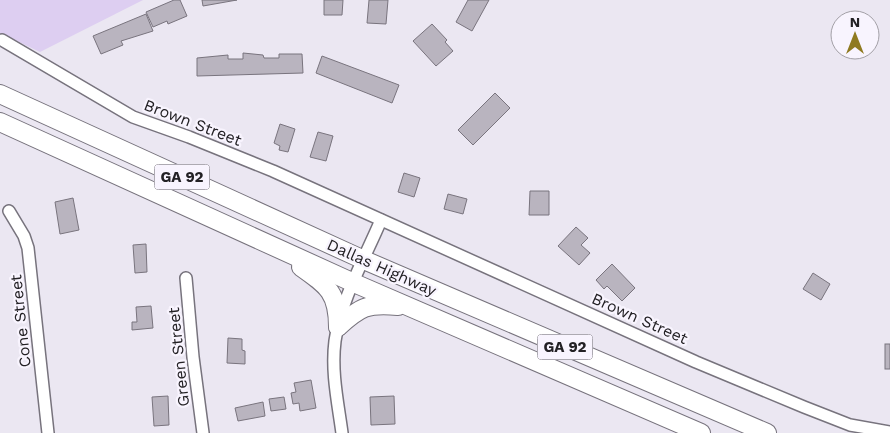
<svg xmlns="http://www.w3.org/2000/svg" width="890" height="433" viewBox="0 0 890 433" font-family="'Work Sans',sans-serif">
  <style>
    .green { fill: #ddcef1 }
    .building { fill: #b9b4bf; stroke: #79747e }
    .lines { fill: none; stroke-linecap: round; stroke-linejoin: round }
    .street-casing { stroke: #77737d; stroke-width: 14 }
    .primary-casing { stroke: #77737d; stroke-width: 20 }
    .street { stroke: #fff; stroke-width: 11 }
    .primary { stroke: #fff; stroke-width: 18 }
    .labels { text-anchor: middle; stroke-width: 4.5; stroke-linejoin: round; paint-order: stroke }
    .shield { fill: #f8f4fe; stroke: #636066; stroke-width: 1 }
    .shield-label { font-size: 15px; font-weight: bold; fill: #232125 }
    .street-label { font-size: 16px; fill: #232125; stroke: #f8f4fe }
  </style>
  <rect width="100%" height="100%" fill="#ebe7f2"/>
  <path class="green" d="M 0,0 L 143,0 L 40,52 L 0,33 Z"/>
  <g class="building">
    <path d="M 174,0 L 180,0 L 187,16 L 168,24 L 167,21 L 153,27 L 146,12 Z"/>
    <path d="M 202,0 L 237,0 L 203,6 Z"/>
    <path d="M 324,0 L 343,0 L 342,15 L 324,15 Z"/>
    <path d="M 369,0 L 388,0 L 386,24 L 367,23 Z"/>
    <path d="M 468,0 L 489,0 L 472,31 L 456,22 Z"/>
    <path d="M 146,14 L 153,31 L 121,41 L 123,45 L 101,54 L 93,36 Z"/>
    <path d="M 432,24 L 447,40 L 445,42 L 453,51 L 436,66 L 413,41 Z"/>
    <path d="M 243,53 L 263,55 L 264,58 L 279,58 L 279,54 L 302,54 L 303,73 L 197,76 L 197,58 L 228,55 L 228,59 L 243,59 Z"/>
    <path d="M 322,56 L 399,85 L 392,103 L 316,73 Z"/>
    <path d="M 495,93 L 510,108 L 473,145 L 458,130 Z"/>
    <path d="M 280,124 L 295,129 L 288,152 L 279,150 L 280,146 L 274,143 Z"/>
    <path d="M 318,132 L 333,136 L 326,161 L 310,157 Z"/>
    <path d="M 404,173 L 420,178 L 414,197 L 398,192 Z"/>
    <path d="M 530,191 L 549,191 L 549,215 L 529,215 Z"/>
    <path d="M 448,194 L 467,199 L 463,214 L 444,209 Z"/>
    <path d="M 73,198 L 79,230 L 60,234 L 55,202 Z"/>
    <path d="M 576,227 L 588,238 L 581,245 L 590,253 L 579,265 L 558,246 Z"/>
    <path d="M 146,244 L 147,272 L 135,273 L 133,245 Z"/>
    <path d="M 612,264 L 635,288 L 622,301 L 607,286 L 604,289 L 596,280 Z"/>
    <path d="M 813,273 L 830,284 L 821,300 L 803,289 Z"/>
    <path d="M 151,306 L 153,328 L 132,330 L 132,322 L 137,322 L 136,307 Z"/>
    <path d="M 228,338 L 242,339 L 242,350 L 245,351 L 245,364 L 227,363 Z"/>
    <rect x="885" y="344" width="5" height="25"/>
    <path d="M 311,380 L 316,408 L 300,411 L 299,403 L 293,404 L 291,393 L 296,392 L 294,383 Z"/>
    <path d="M 168,396 L 169,425 L 154,426 L 152,397 Z"/>
    <path d="M 394,396 L 395,424 L 371,425 L 370,397 Z"/>
    <path d="M 284,397 L 286,409 L 271,411 L 269,399 Z"/>
    <path d="M 263,402 L 265,416 L 238,421 L 235,408 Z"/>
  </g>
  <g class="lines">
    <defs>
      <g id="street">
        <path d="M 2,40 L 133,117 L 189,137 L 273,171 L 696,362 L 804,407 L 850,425 L 890,432"/>
        <path d="M 9,211 L 24,236 L 28,248 L 48,433"/>
        <path d="M 186,278 L 193,357 L 203,433"/>
        <path d="M 342,433 C 338,403 331,372 335,341 C 341,299 365,258 381,220"/>
      </g>
      <g id="primary">
        <path d="M 0,94 L 364,260 L 767,433"/>
        <path d="M 0,122 L 354,283 L 701,433"/>
        <path d="M 301,267 C 328,286 338,293 338,327"/>
        <path d="M 338,327 C 360,307 367,303 398,306"/>
      </g>
    </defs>
    <use href="#street" class="street-casing"/>
    <use href="#primary" class="primary-casing"/>
    <use href="#street" class="street"/>
    <use href="#primary" class="primary"/>
  </g>
  <g class="labels">
    <g class="shield">
      <rect x="154.5" y="164.5" width="55" height="25" rx="4"/>
      <rect x="537.5" y="334.5" width="55" height="25" rx="4"/>
    </g>
    <g class="shield-label">
      <text x="182" y="182">GA 92</text>
      <text x="565" y="352">GA 92</text>
    </g>
    <g class="street-label">
      <text transform="translate(193 122) rotate(21)" y="6">Brown Street</text>
      <text transform="translate(382 267) rotate(24)" y="6">Dallas Highway</text>
      <text transform="translate(640 318) rotate(24)" y="6">Brown Street</text>
      <text transform="translate(20 321) rotate(-96)" y="6">Cone Street</text>
      <text transform="translate(178 357) rotate(-96)" y="6">Green Street</text>
    </g>
  </g>
  <g transform="translate(855 35)"><circle r="24" fill="#f8f4fe" stroke="#a3a0a7"/>
  <path d="M0-4L9 19L0 12L-9 19Z" fill="#8f7a20"/>
  <text y="-8" font-size="14" font-weight="bold" text-anchor="middle" fill="#232125">N</text>
  </g>
</svg>
